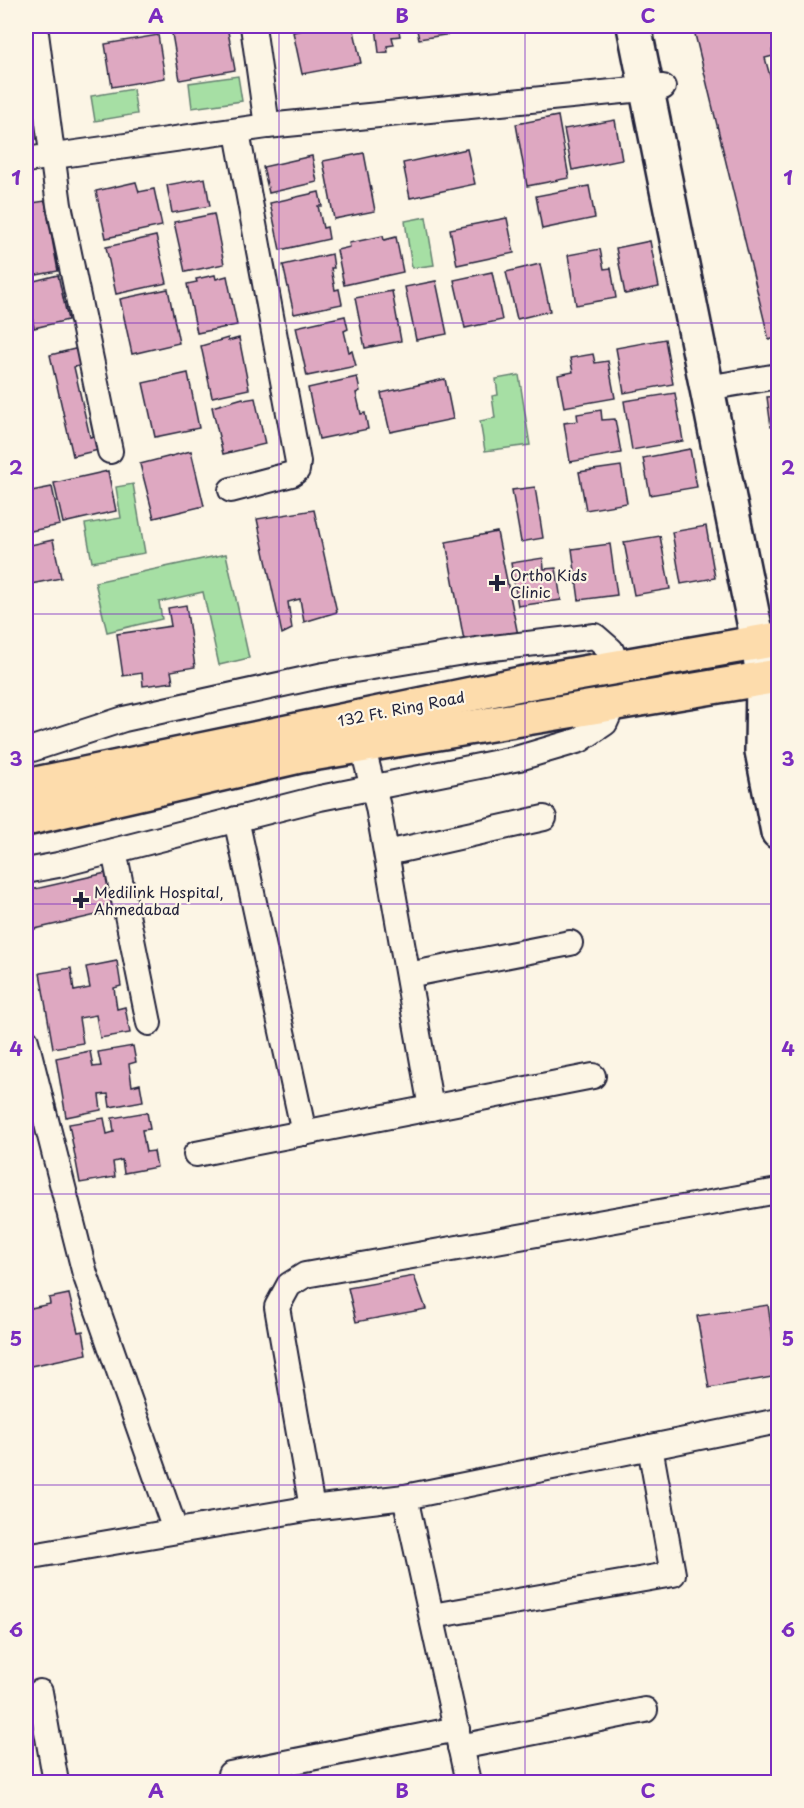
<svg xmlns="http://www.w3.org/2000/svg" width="804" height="1808" font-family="'Playpen Sans',sans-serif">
	<rect width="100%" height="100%" fill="#fcf5e5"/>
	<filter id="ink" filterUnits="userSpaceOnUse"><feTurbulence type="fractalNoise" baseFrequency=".0167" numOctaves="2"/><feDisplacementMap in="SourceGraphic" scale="12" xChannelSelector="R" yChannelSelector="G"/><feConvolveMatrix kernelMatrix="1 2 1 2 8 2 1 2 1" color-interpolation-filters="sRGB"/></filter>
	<g filter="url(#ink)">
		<g fill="#a6dfa4" stroke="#648070" stroke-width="1.5">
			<polygon points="238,76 242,101 192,108 189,83"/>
			<polygon points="133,89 137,114 95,121 91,96"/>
			<polygon points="426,217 434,265 412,268 405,221"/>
			<polygon points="519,375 530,445 485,451 480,421 495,418 492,396 498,395 496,379"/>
			<polygon points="133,484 145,553 92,562 85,524 121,518 116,487"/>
			<polygon points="226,554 249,658 219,665 203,592 159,602 162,619 107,632 95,582"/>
		</g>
		<g fill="#dea8c1" stroke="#22223b" stroke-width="1.5">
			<polygon points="100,26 141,26 101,32"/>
			<polygon points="227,26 235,70 180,80 172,34"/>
			<polygon points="324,26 353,26 361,63 302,74 293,32"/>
			<polygon points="376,26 398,26 400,36 392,37 394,45 387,46 388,52 379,53"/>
			<polygon points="416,26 456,26 457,33 419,39"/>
			<polygon points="693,26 766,26 766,29 778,26 778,49 772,50 773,56 765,58 773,87 778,86 778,337 769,340"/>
			<polygon points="158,35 165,78 112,87 105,44"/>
			<polygon points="558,116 569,178 527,186 516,124"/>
			<polygon points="615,120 622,160 572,170 564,129"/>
			<polygon points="467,149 475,184 410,198 403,163"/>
			<polygon points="364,153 375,211 334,219 323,161"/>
			<polygon points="312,156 317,182 269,193 263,167"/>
			<polygon points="205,178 210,206 172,213 167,185"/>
			<polygon points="136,182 139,192 154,189 162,226 106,238 96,191"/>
			<polygon points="589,186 595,218 542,229 536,196"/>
			<polygon points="319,192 322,206 318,206 323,228 327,227 329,239 280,250 270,203"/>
			<polygon points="45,201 58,271 26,277 26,204"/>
			<polygon points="214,214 224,264 185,272 174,222"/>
			<polygon points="507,218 514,253 457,265 450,229"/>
			<polygon points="156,236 167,283 116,294 106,247"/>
			<polygon points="383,236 384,240 396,237 403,272 344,285 337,250 350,247 349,243"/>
			<polygon points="650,241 659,287 625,294 616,248"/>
			<polygon points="600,249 604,269 611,268 616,298 576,305 568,255"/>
			<polygon points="332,254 334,268 331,268 335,290 339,289 342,304 294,314 283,265"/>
			<polygon points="540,264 550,311 517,319 506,272"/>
			<polygon points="492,272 502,320 465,328 454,280"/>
			<polygon points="58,275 68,320 34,328 26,283"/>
			<polygon points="215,275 216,279 227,276 237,325 197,333 187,284 197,282 196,279"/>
			<polygon points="436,281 447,334 416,340 405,287"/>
			<polygon points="168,289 179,343 132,354 120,299"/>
			<polygon points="392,291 401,341 365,348 355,298"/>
			<polygon points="345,316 348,329 344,331 349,352 352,351 356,366 307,376 296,327"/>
			<polygon points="228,338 228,341 239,338 249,389 212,397 201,346"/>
			<polygon points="665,339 673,384 624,393 616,348"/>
			<polygon points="79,348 83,365 74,367 90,437 99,435 103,449 73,456 50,355"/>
			<polygon points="593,354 595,363 608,361 615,398 564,407 558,375 573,372 570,358"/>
			<polygon points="188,373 199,428 155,437 143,383"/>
			<polygon points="357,377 360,391 356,393 361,414 365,413 368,429 319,439 308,388"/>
			<polygon points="445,379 453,419 390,432 381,393"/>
			<polygon points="675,393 683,441 632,450 624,401"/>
			<polygon points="778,396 778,426 771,427 767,397"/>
			<polygon points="243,398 244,400 255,398 265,444 223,454 212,407"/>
			<polygon points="601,410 602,420 615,419 621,453 570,462 564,423 578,421 577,414"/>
			<polygon points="690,449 697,487 650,495 643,458"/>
			<polygon points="191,451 204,506 154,518 140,464"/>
			<polygon points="621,466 627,503 586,510 579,472"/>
			<polygon points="108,471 116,511 63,523 54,483"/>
			<polygon points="52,487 60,525 26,532 26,492"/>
			<polygon points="535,487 543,538 521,542 512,490"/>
			<polygon points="314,510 337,612 304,622 300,599 288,602 292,629 282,634 257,519"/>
			<polygon points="706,526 715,578 681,584 672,532"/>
			<polygon points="497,532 518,635 465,646 446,542"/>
			<polygon points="660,536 670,589 634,595 624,542"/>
			<polygon points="53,540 61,578 26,585 26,546"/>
			<polygon points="610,544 617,595 579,600 572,549"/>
			<polygon points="543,558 544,569 556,568 561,600 518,606 511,563"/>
			<polygon points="186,605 195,667 171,671 173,682 143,686 142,673 123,676 117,634 171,626 168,608"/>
			<polygon points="106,873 114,911 26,931 26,891"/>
			<polygon points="117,961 121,986 114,988 117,1009 125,1007 130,1033 100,1038 96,1015 79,1018 83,1043 53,1048 40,973 71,968 74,991 90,988 86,967"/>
			<polygon points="133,1046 136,1062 129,1064 132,1086 140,1084 143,1101 110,1107 108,1094 99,1095 101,1110 66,1117 56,1058 90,1051 93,1067 101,1066 98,1052"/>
			<polygon points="147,1112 150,1129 142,1130 146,1152 154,1151 157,1167 124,1173 122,1160 113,1162 115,1177 80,1183 69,1124 104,1118 107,1134 114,1132 112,1118"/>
			<polygon points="414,1276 426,1309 356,1322 348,1288"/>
			<polygon points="69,1294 78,1332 83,1331 87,1354 26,1367 26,1303 30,1302 31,1308 50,1304 49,1298"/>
			<polygon points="768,1305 778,1376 709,1388 697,1316"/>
		</g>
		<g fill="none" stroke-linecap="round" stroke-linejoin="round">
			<defs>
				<g id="street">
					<polyline points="35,26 59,205 110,451"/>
					<polyline points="253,26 267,126"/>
					<polyline points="26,160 267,126 663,87"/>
					<polyline points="707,388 778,376"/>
					<polyline points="231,490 292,474 297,470 298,462 237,132"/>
					<polyline points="362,745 378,807 431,1108"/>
					<polyline points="26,751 124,719 324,675 476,650 595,636 611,650 618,667"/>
					<polyline points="236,819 304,1133"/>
					<polyline points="114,851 149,1023"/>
					<polyline points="387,853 544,818"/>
					<polyline points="26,871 58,865 320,798 519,758 580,740 605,723 614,703"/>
					<polyline points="408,975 570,943"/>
					<polyline points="26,1041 85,1274 175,1530"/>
					<polyline points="196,1154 593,1076"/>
					<polyline points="405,1497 778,1421"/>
					<polyline points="312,1508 277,1307 289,1285 305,1275 778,1191"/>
					<polyline points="26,1557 312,1508 405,1497 468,1782"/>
					<polyline points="432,1616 673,1574 650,1447"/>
					<polyline points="40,1692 56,1782"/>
					<polyline points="460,1747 645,1710"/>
					<polyline points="230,1774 457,1729"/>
				</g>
				<polyline id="secondary" points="634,26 758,642 763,678 762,751 778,832"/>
				<g id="primary">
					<polyline points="26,786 520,684 778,639"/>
					<polyline points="26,819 300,756 778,676"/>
				</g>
			</defs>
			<use href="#street" stroke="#22223b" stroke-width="28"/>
			<use href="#secondary" stroke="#22223b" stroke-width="38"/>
			<use href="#primary" stroke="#22223b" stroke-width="38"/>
			<use href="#street" stroke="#fcf5e5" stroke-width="24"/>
			<use href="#secondary" stroke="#fcf5e5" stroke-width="33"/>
			<use href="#primary" stroke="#fddcac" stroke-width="33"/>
		</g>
	</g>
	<path fill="none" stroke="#7b2cbf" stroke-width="1.5" stroke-opacity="0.55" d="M279 26V1782M525 26V1782M26 323H778M26 614H778M26 904H778M26 1194H778M26 1485H778"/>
	<g fill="#22223b" stroke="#fcf5e5" stroke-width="2">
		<path d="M494 574h6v6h6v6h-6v6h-6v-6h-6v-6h6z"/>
		<path d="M78 891h6v6h6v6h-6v6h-6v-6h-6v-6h6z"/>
	</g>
	<g text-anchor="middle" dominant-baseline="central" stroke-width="4.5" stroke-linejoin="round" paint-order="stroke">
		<g font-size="15" fill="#22223b" stroke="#fcf5e5" text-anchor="start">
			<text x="510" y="574">Ortho Kids<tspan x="510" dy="17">Clinic</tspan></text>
			<text x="94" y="891">Medilink Hospital,<tspan x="94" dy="17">Ahmedabad</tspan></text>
		</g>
		<g font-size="15" fill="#22223b" stroke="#fcf5e5">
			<text transform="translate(401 708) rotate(-11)">132 Ft. Ring Road</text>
		</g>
	</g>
	<rect width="804" height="1808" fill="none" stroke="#fcf5e5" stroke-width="66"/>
	<rect x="33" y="33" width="738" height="1742" fill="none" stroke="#7b2cbf" stroke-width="2"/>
	<g font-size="20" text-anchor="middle" font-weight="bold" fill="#7b2cbf">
		<text x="156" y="23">A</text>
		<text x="402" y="23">B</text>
		<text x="648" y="23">C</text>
		<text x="16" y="185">1</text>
		<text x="788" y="185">1</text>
		<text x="16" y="475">2</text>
		<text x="788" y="475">2</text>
		<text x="16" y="766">3</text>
		<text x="788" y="766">3</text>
		<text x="16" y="1056">4</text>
		<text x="788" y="1056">4</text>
		<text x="16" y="1346">5</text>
		<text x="788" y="1346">5</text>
		<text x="16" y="1637">6</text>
		<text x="788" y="1637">6</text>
		<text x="156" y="1798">A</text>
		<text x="402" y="1798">B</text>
		<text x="648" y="1798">C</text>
	</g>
</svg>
